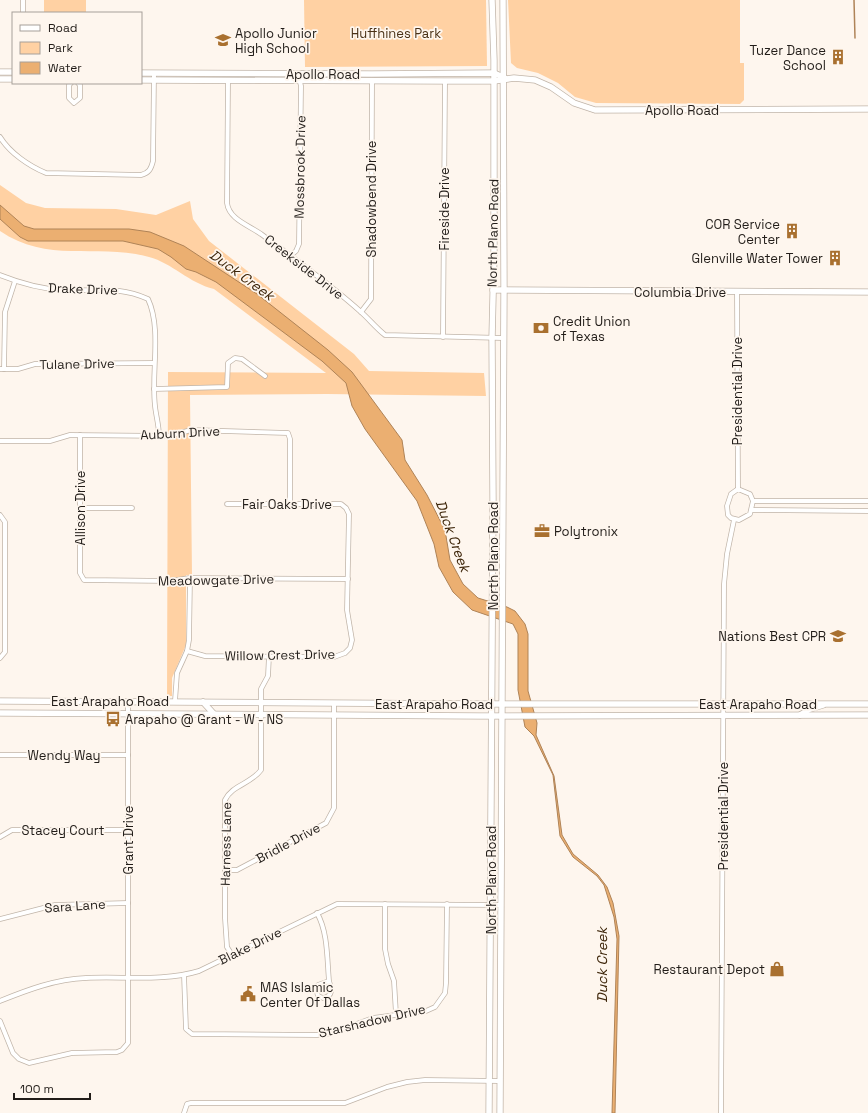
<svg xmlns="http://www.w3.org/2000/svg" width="868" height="1113" font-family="'Space Grotesk',sans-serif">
	<rect width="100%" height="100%" fill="#fef6ee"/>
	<g fill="#ffd1a3">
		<rect x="44" y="0" width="42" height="13"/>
		<polygon points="304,0 486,0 487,66 305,67"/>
		<polygon points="508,0 740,0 740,63 744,63 744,100 740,104 596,103 575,97 558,83 538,73 517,68 511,63"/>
		<path d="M0 185 26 203 45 208 116 209 156 215 190 201 193 219 209 241 354 354 369 371 484 373 486 396 327 394 190 395 192 575H186V645L172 678V696H167L168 372 326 373 214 289C189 283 172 263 149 257 98 243 48 264 0 231Z"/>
	</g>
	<polygon fill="#ebaf71" stroke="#af8357" points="0,205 24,226 34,229 129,229 150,232 184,246 257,294 328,350 352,372 402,440 405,460 427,495 445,530 450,560 463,584 478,598 507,607 515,611 525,624 528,634 528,691 537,723 536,735 554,776 562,835 573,854 598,875 607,887 613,903 619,936 615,1113 612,1113 617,939 614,917 604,885 597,876 573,857 560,836 553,775 534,736 525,727 518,690 518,634 513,624 472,610 453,592 439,567 434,544 417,501 365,429 352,406 346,383 322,361 216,282 196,272 186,269 171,257 158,249 123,241 28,241 20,237 0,219"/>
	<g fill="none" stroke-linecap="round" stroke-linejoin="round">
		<polyline stroke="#af8357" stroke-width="1.5" points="854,0 855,38"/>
		<defs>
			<g id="street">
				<polyline points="23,13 23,0"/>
				<path d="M228 81 227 203C229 219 248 225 261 234 295 259 330 284 361 312 369 319 376 328 385 335L503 338"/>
				<polyline points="71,83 69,85 69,98 74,103 80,98 80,85 78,83"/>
				<path d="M0 137C10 153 29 166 46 173L141 175C149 173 151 169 153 161L154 73"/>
				<polyline points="290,256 296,251 299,244 301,86 298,74"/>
				<path d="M0 275C20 283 41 289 63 290 95 292 117 285 148 299 162 329 151 372 155 406 156 416 159 425 159 436"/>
				<polyline points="737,292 738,489"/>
				<polyline points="361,312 371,299 372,82"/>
				<polyline points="443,337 445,81"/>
				<polyline points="0,369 18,369 35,364 154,363"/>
				<polyline points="4,369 5,312 15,281"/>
				<polyline points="154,389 227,387 228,363 235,358 242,359 265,376"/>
				<polyline points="80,435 80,573 84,580 170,581 190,578 348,579"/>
				<polyline points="0,441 50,441 70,435 169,436 191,430 288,433 290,439 290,504"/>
				<polygon points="738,489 750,494 753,501 750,514 739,520 731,518 728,515 727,506 731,494"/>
				<polyline points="753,501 868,501"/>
				<polyline points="80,508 132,508"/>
				<polyline points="752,510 868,511"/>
				<polyline points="0,515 5,522 5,652 0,658"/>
				<polyline points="187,651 205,656 334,657 345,653 350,648 352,640 347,610 349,514 346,508 341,504 227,504"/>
				<polyline points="175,701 177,673 187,651 189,640 190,578"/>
				<polyline points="0,755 128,755"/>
				<polyline points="0,837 12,830 128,830"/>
				<polyline points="225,870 237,870 326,823 334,808 334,703"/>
				<polyline points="385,904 385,949 388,964 394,981 396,1014"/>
				<path d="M317 913C328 932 327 959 329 981 332 990 333 996 323 998L318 996 316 988 318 985 329 981"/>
				<polyline points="0,919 55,905 128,903"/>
				<path d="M232 955 227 947 225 918V800C232 785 251 784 261 770V689L268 676 269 656"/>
				<polyline points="184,975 186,1029 192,1034 317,1035 332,1033 373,1018 426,1011 435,1007 445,993 446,983 447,904"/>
				<path d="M0 1001C27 990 56 979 86 978 123 976 163 982 199 971L337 904 500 905"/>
				<polyline points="0,1021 13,1053 19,1059 29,1063 72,1053 117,1052 122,1050 128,1043 128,702"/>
				<polyline points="184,1113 187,1104 191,1103 345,1103 387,1087 407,1082 425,1080 499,1081"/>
				<polyline points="721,1113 724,584 727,554 734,520"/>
			</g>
			<g id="secondary">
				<polyline points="0,72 13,72"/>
				<polyline points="141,73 372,74 494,73 505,78"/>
				<polyline points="0,79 13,79"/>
				<polyline points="141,80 445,81 494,81 514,78 535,80 551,87 574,103 595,110 868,109"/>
				<polyline points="493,290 868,292"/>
				<polyline points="0,701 481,704 868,704"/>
				<polyline points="203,702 214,714"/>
				<polyline points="0,713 481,716 868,715"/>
				<polyline points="800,715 810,709 823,705"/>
				<polyline points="489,1113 493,499 492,338 494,255 494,60 492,0"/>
				<polyline points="500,1113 504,290 503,0"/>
			</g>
		</defs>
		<use href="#street" stroke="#c1b5a9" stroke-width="5.5"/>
		<use href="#secondary" stroke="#c1b5a9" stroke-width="7"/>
		<use href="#street" stroke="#fff" stroke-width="4"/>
		<use href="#secondary" stroke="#fff" stroke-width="5.5"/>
	</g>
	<defs>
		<symbol id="school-bare" viewBox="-9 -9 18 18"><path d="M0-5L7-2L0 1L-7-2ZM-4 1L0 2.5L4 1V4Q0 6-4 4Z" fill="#a9702f" stroke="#fef6ee" stroke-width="2.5" paint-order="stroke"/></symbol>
		<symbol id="building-bare" viewBox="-9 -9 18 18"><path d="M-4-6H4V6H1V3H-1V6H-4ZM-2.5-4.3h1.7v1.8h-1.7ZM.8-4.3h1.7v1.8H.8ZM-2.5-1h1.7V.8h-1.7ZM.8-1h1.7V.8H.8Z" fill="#a9702f" stroke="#fef6ee" stroke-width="2.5" paint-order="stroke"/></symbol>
		<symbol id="bank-bare" viewBox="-9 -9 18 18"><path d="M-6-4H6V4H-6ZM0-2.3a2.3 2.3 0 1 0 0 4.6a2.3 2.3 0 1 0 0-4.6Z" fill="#a9702f" stroke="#fef6ee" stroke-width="2.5" paint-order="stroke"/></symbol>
		<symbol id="office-bare" viewBox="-9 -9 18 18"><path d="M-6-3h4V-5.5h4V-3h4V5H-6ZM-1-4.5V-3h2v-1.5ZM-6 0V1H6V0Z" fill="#a9702f" stroke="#fef6ee" stroke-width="2.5" paint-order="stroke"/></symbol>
		<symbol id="bus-bare" viewBox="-9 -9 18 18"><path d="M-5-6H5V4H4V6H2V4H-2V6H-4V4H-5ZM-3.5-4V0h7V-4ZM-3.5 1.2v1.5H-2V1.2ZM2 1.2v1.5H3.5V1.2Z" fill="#a9702f" stroke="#fef6ee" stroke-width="2.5" paint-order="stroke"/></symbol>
		<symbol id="shop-bare" viewBox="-9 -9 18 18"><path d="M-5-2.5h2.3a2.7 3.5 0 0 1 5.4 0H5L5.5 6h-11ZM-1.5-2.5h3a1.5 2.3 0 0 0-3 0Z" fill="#a9702f" stroke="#fef6ee" stroke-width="2.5" paint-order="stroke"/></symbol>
		<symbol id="civic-bare" viewBox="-9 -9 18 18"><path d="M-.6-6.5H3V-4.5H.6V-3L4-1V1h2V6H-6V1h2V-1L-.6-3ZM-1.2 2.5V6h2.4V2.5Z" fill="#a9702f" stroke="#fef6ee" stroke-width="2.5" paint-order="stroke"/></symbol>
	</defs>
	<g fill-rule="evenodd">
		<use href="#school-bare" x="212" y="29" width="22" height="22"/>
		<use href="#building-bare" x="827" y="46" width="22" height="22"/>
		<use href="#building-bare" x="781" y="220" width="22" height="22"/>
		<use href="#building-bare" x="824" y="247" width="22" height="22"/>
		<use href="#bank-bare" x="530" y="317" width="22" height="22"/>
		<use href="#office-bare" x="531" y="520" width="22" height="22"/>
		<use href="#school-bare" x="827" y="625" width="22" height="22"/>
		<use href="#bus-bare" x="102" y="708" width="22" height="22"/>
		<use href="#shop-bare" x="766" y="958" width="22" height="22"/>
		<use href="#civic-bare" x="237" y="983" width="22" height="22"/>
	</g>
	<g text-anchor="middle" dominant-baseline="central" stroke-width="3.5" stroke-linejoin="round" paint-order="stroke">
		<g font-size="13" fill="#221d19" stroke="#fef6ee" text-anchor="start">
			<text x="235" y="33">Apollo Junior<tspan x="235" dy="15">High School</tspan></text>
			<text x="826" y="50" text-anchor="end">Tuzer Dance<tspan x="826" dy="15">School</tspan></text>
			<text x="780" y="224" text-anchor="end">COR Service<tspan x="780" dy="15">Center</tspan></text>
			<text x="823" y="258" text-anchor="end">Glenville Water Tower</text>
			<text x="553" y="321">Credit Union<tspan x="553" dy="15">of Texas</tspan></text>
			<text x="554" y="531">Polytronix</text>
			<text x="826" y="636" text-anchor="end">Nations Best CPR</text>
			<text x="125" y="719">Arapaho @ Grant - W - NS</text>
			<text x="765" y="969" text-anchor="end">Restaurant Depot</text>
			<text x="260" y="987">MAS Islamic<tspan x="260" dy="15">Center Of Dallas</tspan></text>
		</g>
		<g font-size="13" fill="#4a3116" stroke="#fef6ee">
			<text x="396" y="33">Huffhines Park</text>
		</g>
		<g font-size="13" fill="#221d19" stroke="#fef6ee">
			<text x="323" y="74">Apollo Road</text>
			<text x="682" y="110">Apollo Road</text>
			<text transform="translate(300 167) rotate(-89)">Mossbrook Drive</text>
			<text transform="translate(371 199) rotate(-90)">Shadowbend Drive</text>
			<text transform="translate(444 209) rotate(-90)">Fireside Drive</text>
			<text transform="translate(493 233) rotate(-89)">North Plano Road</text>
			<text transform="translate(304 267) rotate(38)">Creekside Drive</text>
			<text transform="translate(83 289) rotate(2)">Drake Drive</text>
			<text x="680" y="292">Columbia Drive</text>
			<text transform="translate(77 364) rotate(-1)">Tulane Drive</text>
			<text transform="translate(737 391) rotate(-90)">Presidential Drive</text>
			<text transform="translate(180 433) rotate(-3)">Auburn Drive</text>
			<text x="287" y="504">Fair Oaks Drive</text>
			<text transform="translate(80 508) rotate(-90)">Allison Drive</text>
			<text transform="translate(493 556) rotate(-90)">North Plano Road</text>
			<text transform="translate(216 580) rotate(-1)">Meadowgate Drive</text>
			<text transform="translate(280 655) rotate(-1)">Willow Crest Drive</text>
			<text x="110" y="701">East Arapaho Road</text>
			<text x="434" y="704">East Arapaho Road</text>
			<text x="758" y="704">East Arapaho Road</text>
			<text x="64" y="755">Wendy Way</text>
			<text transform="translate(723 816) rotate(-90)">Presidential Drive</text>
			<text x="63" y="830">Stacey Court</text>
			<text transform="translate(128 840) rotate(-90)">Grant Drive</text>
			<text transform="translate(288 843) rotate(-28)">Bridle Drive</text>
			<text transform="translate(226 844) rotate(-89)">Harness Lane</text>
			<text transform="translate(491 880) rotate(-90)">North Plano Road</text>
			<text transform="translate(75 906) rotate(-4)">Sara Lane</text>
			<text transform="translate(250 946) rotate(-26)">Blake Drive</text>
			<text transform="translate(372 1021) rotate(-13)">Starshadow Drive</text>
		</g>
		<g font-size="14" font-style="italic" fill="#3e260a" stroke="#fef6ee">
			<text transform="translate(242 275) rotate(36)">Duck Creek</text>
			<text transform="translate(453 536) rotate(70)">Duck Creek</text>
			<text transform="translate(602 965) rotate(-90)">Duck Creek</text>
		</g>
	</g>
	<rect x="12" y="12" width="130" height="72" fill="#fef6ee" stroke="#a69f99"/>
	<rect x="20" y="25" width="20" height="6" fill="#ffffff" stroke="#a69f99"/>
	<text x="48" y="32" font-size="12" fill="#221d19">Road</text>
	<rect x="20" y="42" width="20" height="12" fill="#ffd1a3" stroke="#a69f99"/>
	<text x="48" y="52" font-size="12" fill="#221d19">Park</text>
	<rect x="20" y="62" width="20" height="12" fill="#ebaf71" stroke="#a69f99"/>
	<text x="48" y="72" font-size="12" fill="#221d19">Water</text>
	<path d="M14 1093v6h76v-6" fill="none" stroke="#221d19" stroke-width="2"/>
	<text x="20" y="1093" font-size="12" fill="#221d19" stroke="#fef6ee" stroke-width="3" paint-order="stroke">100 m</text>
</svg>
